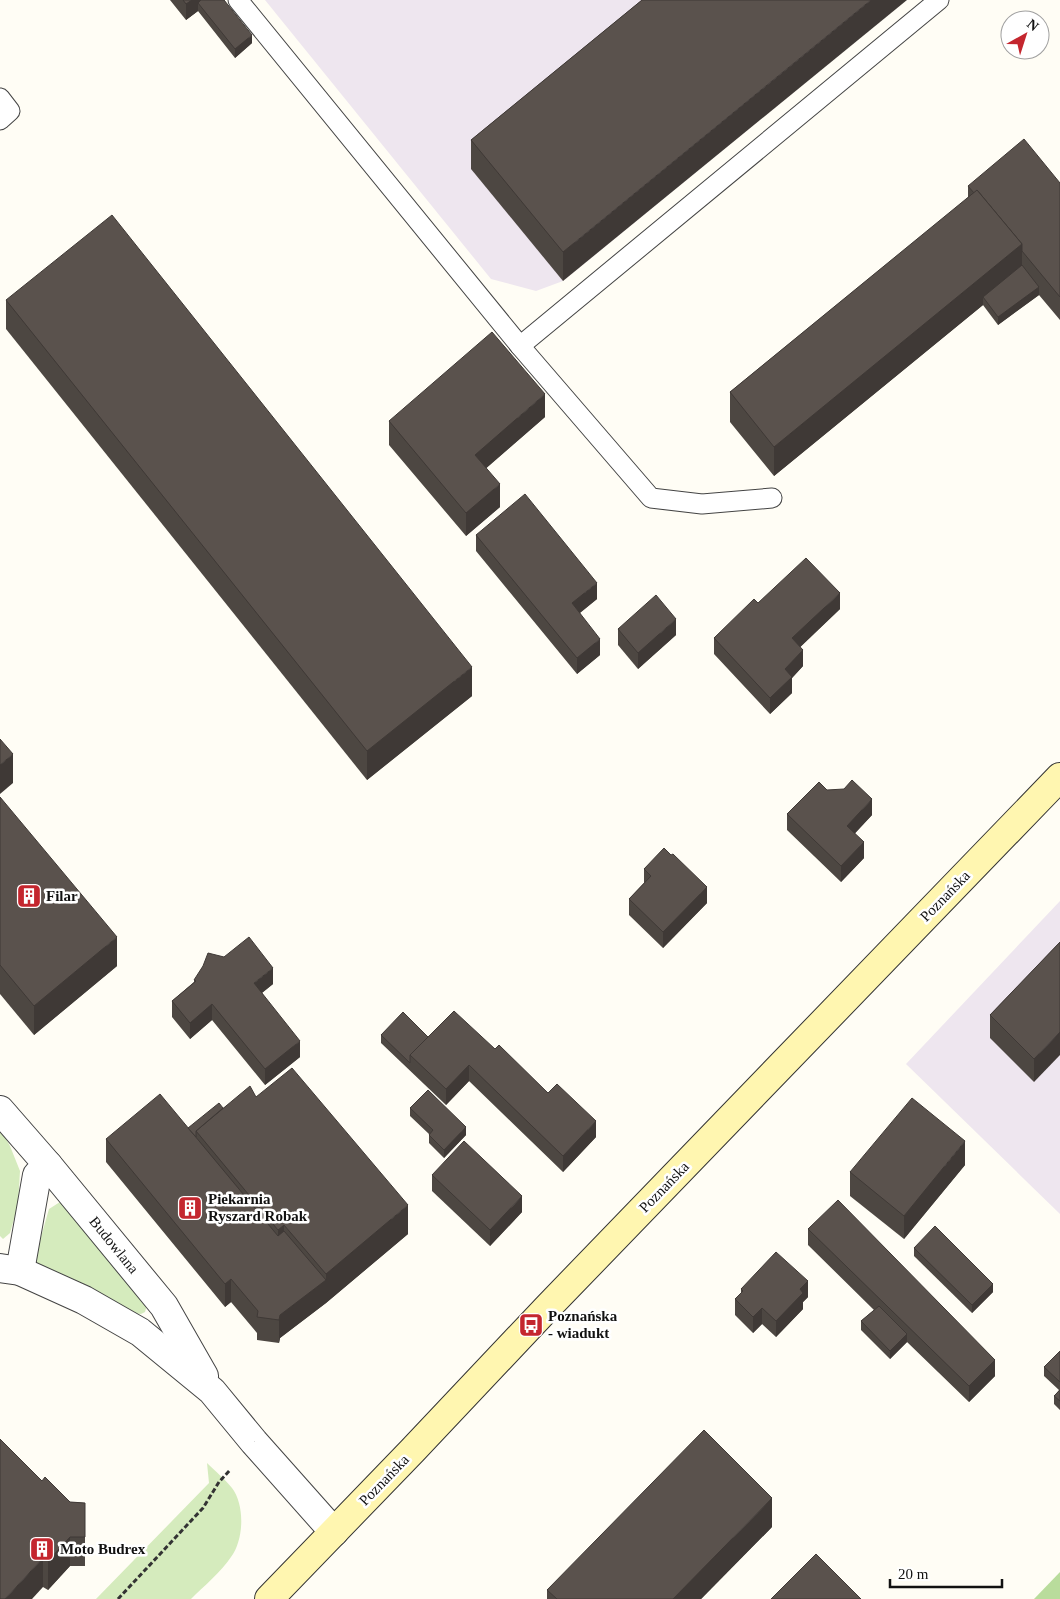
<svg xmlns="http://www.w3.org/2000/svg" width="1060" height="1599" font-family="Georgia,serif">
	<rect width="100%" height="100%" fill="#fffdf5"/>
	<g fill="#eee6ef">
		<polygon points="265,0 906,0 563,281 536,291 491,279"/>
		<polygon points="1060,901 1060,1214 906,1064"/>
	</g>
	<g fill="#d5ebbd">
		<polygon points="0,1128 10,1146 20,1171 18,1205 10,1233 3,1239 0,1236"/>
		<polygon points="60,1202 73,1215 147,1305 145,1312 141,1314 131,1313 103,1295 73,1280 39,1266 34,1261 49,1209"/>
		<path d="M207 1463C215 1471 225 1479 232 1488 245 1505 244 1540 231 1557 222 1571 203 1587 191 1599H96L209 1483Z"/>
	</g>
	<polygon fill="#b9dc9c" points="1060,1572 1060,1599 1034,1599"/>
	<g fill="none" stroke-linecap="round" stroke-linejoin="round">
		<defs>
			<g id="service">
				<polyline points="238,0 520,346 939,0"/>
				<polyline points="0,98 10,111 0,120"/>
				<polyline points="520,346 651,498 702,504 772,498"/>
			</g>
			<g id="tertiary">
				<polyline points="0,1110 48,1165 164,1306 204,1376"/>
				<polyline points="0,1268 20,1271 84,1300 140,1332 212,1391 254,1442 334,1532"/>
				<polyline points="20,1271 37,1175 48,1165"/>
			</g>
			<polyline id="secondary" points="269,1599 412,1451 547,1308 1060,777"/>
		</defs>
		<use href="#service" stroke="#444" stroke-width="21"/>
		<use href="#tertiary" stroke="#444" stroke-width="30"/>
		<use href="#secondary" stroke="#333" stroke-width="30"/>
		<polyline stroke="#333" stroke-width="3" stroke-dasharray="5 2.5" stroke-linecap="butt" points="118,1599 203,1508 219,1482 230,1470"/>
		<use href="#service" stroke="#fff" stroke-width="19"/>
		<use href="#tertiary" stroke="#fff" stroke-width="28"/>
		<use href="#secondary" stroke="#fff6b0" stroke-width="28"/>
	</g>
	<g fill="#4d4742">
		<polygon points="170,0 224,0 252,43 235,58 198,11 186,20"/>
		<polygon points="642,0 563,281 471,169 471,140"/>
		<polygon points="1060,183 1060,320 1039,295 998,325 983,305 774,476 730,422 730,392 968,198 968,186"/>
		<polygon points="6,300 472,696 367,780 6,329"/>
		<polygon points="545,417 486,468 500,507 466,536 389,445 389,421"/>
		<polygon points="476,535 597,599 580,613 600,655 577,674 476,551"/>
		<polygon points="758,603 840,609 800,647 803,666 792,678 792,693 770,714 714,654 714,638"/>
		<polygon points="618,629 676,635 638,669 618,645"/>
		<polygon points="827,790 872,815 855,833 864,858 841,882 787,830 787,814"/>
		<polygon points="0,797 117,966 34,1035 0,994"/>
		<polygon points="671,855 707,903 663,948 629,915 629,899 644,883 644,869"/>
		<polygon points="1060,942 1034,1082 990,1038 990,1015"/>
		<polygon points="194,980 273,984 262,993 300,1057 265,1085 212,1020 190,1039 172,1017 172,1001 194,982"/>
		<polygon points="381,1035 428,1037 495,1049 548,1093 596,1137 563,1172 469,1081 446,1105 381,1043"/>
		<polygon points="256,1097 408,1234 326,1303 280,1338 279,1343 257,1340 257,1333 231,1302 225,1307 106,1162 106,1139 188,1128 223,1108"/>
		<polygon points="410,1108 466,1135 444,1158 429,1143 429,1134 410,1116"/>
		<polygon points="965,1165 904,1239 850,1196 850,1172"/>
		<polygon points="432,1175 522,1212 490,1246 432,1191"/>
		<polygon points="808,1229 995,1376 969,1402 907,1342 890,1359 861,1330 861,1321 874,1310 808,1245"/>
		<polygon points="914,1248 993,1292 972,1313 914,1256"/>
		<polygon points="741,1289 808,1297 803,1302 803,1309 776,1337 762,1324 753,1333 735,1315 735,1299 741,1293"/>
		<polygon points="1060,1351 1060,1410 1054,1404 1054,1396 1059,1390 1044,1376 1044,1367"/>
		<polygon points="42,1481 70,1502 85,1503 85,1566 70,1566 48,1590 43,1587"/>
		<polygon points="772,1527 701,1599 547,1599 547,1590"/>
	</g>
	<g fill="#3f3936">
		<polygon points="192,0 212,0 198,3 198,11 186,20 186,4"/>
		<polygon points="871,0 907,0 563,281 563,252"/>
		<polygon points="252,35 252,43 235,58 235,49"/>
		<polygon points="1022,244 1022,273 983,297 983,305 774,476 774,447"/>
		<polygon points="1039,287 1039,295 998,325 998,317"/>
		<polygon points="545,394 545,417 475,478 475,455"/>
		<polygon points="500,484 500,507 466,536 466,513"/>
		<polygon points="597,583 597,599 572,619 572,603"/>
		<polygon points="840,593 840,609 792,655 792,638"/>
		<polygon points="676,619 676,635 638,669 638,653"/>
		<polygon points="600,639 600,655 577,674 577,658"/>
		<polygon points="803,650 803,666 792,678 792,693 770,714 770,698 785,669"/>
		<polygon points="472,667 472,696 367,780 367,751"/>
		<polygon points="13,754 13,783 0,794 0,765"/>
		<polygon points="872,799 872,815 847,842 847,826"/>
		<polygon points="864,842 864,858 841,882 841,866"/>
		<polygon points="707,887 707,903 663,948 663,932"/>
		<polygon points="117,937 117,966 34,1035 34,1006"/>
		<polygon points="273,968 273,984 254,999 254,983"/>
		<polygon points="212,1004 212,1020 190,1039 190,1023"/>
		<polygon points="1060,1032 1060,1055 1034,1082 1034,1059"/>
		<polygon points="300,1041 300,1057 265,1085 265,1069"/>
		<polygon points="469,1065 469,1081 446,1105 446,1089"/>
		<polygon points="596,1121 596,1137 563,1172 563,1156"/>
		<polygon points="466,1127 466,1135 444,1158 444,1150"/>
		<polygon points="965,1141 965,1165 904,1239 904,1216"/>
		<polygon points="522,1196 522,1212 490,1246 490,1230"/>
		<polygon points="408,1205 408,1234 326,1303 326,1274"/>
		<polygon points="284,1225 284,1254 278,1259 278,1230"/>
		<polygon points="231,1279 231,1302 225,1307 225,1284"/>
		<polygon points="326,1280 326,1303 280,1338 279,1343 279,1320 280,1315"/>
		<polygon points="808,1281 808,1297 803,1302 803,1309 776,1337 776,1321 800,1289"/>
		<polygon points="993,1284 993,1292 972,1313 972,1305"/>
		<polygon points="762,1308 762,1324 753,1333 753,1317"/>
		<polygon points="907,1334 907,1342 890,1359 890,1351"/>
		<polygon points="995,1360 995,1376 969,1402 969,1386"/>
		<polygon points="772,1498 772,1527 701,1599 673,1599"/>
		<polygon points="70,1537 70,1566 48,1590 48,1561"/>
		<polygon points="43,1558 43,1587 32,1599 5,1599"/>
	</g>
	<g fill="#5a524d" stroke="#3f3936">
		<polygon points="183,0 192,0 186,4"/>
		<polygon points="201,0 224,0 252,35 235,49 198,3"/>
		<polygon points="642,0 871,0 563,252 471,140"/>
		<polygon points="1024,139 1060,183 1060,297 1022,251 1022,244 977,190 974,193 968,186"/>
		<polygon points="977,190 1022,244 774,447 730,392"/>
		<polygon points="112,215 472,667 367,751 6,300"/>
		<polygon points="1022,265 1039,287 998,317 983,297"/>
		<polygon points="492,332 545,394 475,455 500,484 466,513 389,421"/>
		<polygon points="525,494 597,583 572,603 600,639 577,658 476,535"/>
		<polygon points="806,558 840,593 792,638 803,650 785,669 792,677 770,698 714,638 754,599 758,603"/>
		<polygon points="656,595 676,619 638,653 618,629"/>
		<polygon points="0,739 13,754 0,765"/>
		<polygon points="852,780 872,799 847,826 864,842 841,866 787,814 819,782 827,790 844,789"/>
		<polygon points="0,797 117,937 34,1006 0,965"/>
		<polygon points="664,848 671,855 673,854 707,887 663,932 629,899 651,876 644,869"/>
		<polygon points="249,937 273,968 254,983 300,1041 265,1069 212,1004 190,1023 172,1001 196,981 194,980 203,966 208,953 224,957"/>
		<polygon points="1060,942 1060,1032 1034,1059 990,1015"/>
		<polygon points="454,1011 495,1049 499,1045 548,1093 557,1084 596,1121 563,1156 469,1065 446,1089 410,1055"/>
		<polygon points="403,1012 428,1037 410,1055 410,1063 381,1035"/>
		<polygon points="292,1068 408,1205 326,1274 284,1225 278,1230 196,1131 250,1086 256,1097"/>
		<polygon points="428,1090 466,1127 444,1150 429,1135 433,1130 410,1108"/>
		<polygon points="160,1094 278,1236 284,1231 326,1280 280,1315 279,1320 257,1317 258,1311 231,1279 225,1284 106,1139"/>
		<polygon points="912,1098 965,1141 904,1216 850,1172"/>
		<polygon points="219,1103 223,1108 196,1131 196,1137 188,1128"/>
		<polygon points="464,1141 522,1196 490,1230 432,1175"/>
		<polygon points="838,1200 995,1360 969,1386 808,1229"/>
		<polygon points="935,1226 993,1284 972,1305 914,1248"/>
		<polygon points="776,1252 808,1281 800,1289 803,1293 776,1321 762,1308 753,1317 735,1299 743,1291 741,1289"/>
		<polygon points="879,1306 907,1334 890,1351 861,1321"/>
		<polygon points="1060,1351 1060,1382 1044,1367"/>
		<polygon points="1060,1390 1060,1401 1054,1396"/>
		<polygon points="704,1430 772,1498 673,1599 557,1599 547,1590"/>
		<polygon points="0,1439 42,1481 45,1477 70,1502 85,1503 85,1537 70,1537 48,1561 43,1558 5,1599 0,1599"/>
		<polygon points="816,1554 861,1599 771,1599"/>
	</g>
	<defs>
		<symbol id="building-square" viewBox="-11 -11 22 22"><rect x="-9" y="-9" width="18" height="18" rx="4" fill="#c4262e" stroke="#fff"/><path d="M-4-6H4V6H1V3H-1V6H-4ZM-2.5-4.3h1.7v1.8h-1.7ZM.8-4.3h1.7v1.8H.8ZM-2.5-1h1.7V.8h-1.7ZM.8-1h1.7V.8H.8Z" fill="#fff"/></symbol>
		<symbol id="bus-square" viewBox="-11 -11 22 22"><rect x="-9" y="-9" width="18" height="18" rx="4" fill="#c4262e" stroke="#fff"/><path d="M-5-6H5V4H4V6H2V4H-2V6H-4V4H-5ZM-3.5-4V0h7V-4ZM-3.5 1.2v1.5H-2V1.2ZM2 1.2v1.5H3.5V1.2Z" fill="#fff"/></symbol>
	</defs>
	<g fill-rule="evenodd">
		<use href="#building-square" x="15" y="882" width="28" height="28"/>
		<use href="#building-square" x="176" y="1194" width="28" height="28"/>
		<use href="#bus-square" x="517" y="1311" width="28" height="28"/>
		<use href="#building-square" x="28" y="1535" width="28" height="28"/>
	</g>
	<g text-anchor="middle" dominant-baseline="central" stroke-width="5" stroke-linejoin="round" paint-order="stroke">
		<g font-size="15" font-weight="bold" fill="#111" stroke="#fff" text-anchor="start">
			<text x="46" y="896">Filar</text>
			<text x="208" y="1199">Piekarnia<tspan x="208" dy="17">Ryszard Robak</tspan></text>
			<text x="548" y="1316">Poznańska<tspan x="548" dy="17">- wiadukt</tspan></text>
			<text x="60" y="1549">Moto Budrex</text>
		</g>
		<g font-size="15" fill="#111" stroke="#fff">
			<text transform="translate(945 896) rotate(-46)">Poznańska</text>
			<text transform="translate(664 1187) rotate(-46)">Poznańska</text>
			<text transform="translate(114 1245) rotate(51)">Budowlana</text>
			<text transform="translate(384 1480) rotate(-46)">Poznańska</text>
		</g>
	</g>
	<g transform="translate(1025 35) rotate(39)"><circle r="24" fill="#ffffff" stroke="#a0a0a0"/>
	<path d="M0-4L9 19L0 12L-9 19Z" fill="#c4262e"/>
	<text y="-8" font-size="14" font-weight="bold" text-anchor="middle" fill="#111111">N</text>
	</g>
	<path d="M890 1579v8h112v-8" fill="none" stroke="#111111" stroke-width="2.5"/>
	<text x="898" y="1579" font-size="15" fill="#111111" stroke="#ffffff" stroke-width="4" paint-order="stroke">20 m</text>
</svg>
